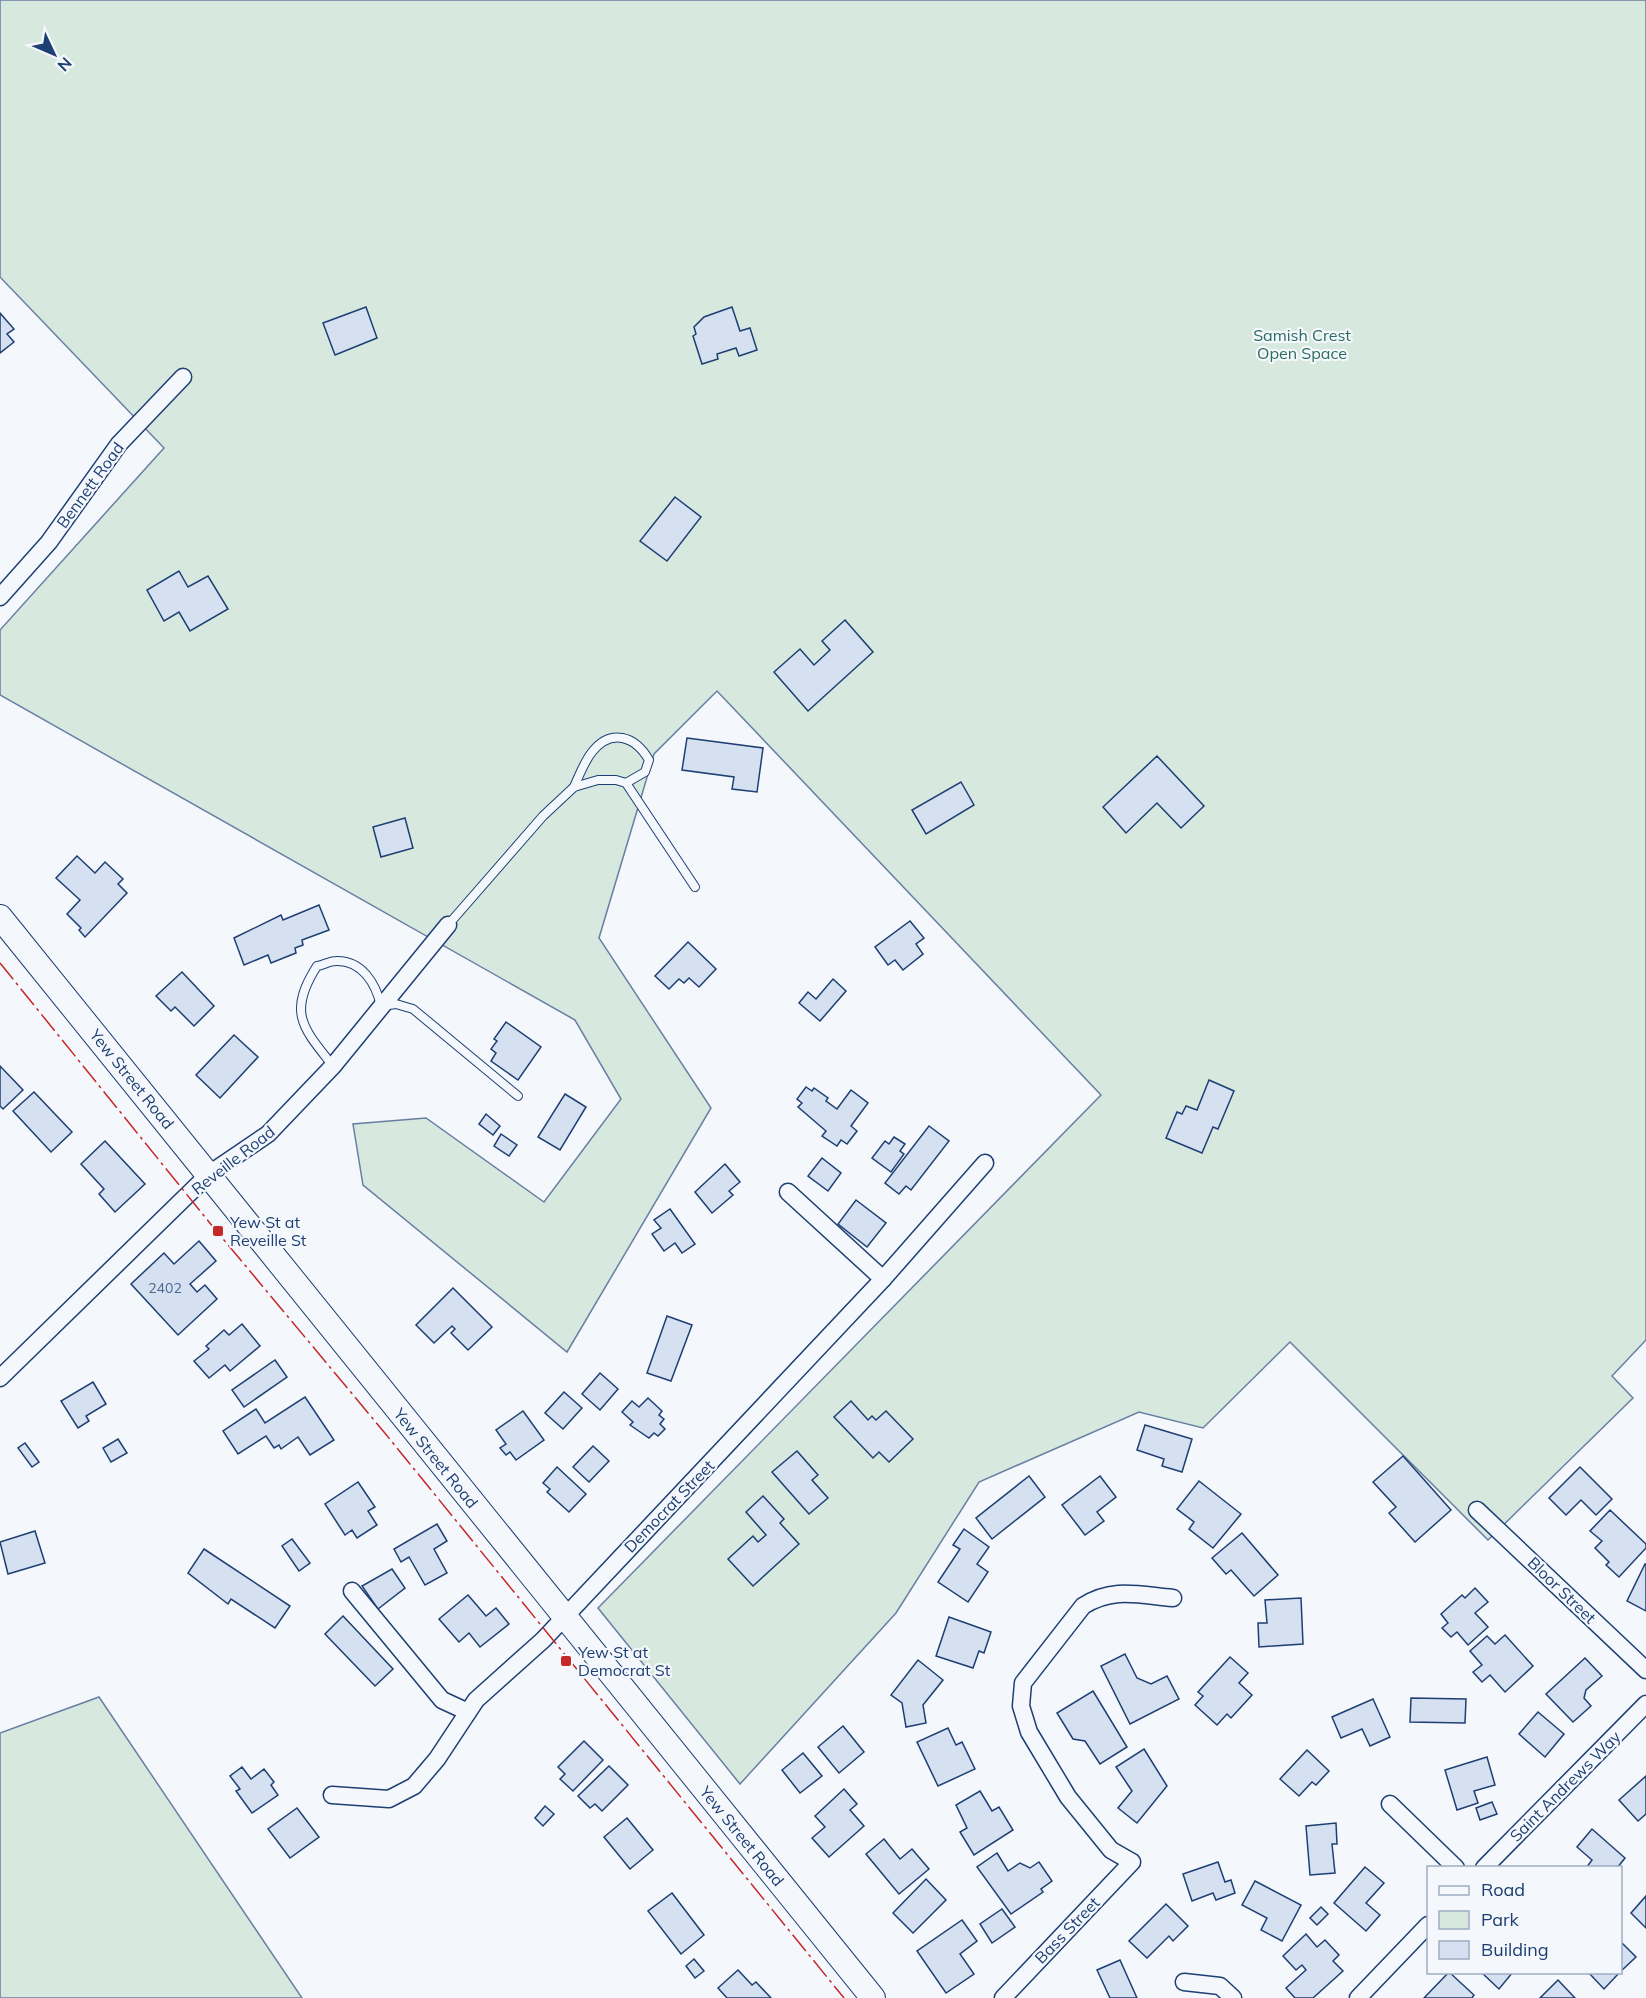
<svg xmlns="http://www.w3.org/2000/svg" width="1646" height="1998" font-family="Mulish,sans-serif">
	<rect width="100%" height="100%" fill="#f4f7fb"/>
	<g fill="#d7e8df" stroke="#687fa3" stroke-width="1.5">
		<polygon points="0,0 1646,0 1646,1340 1612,1376 1633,1398 1488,1540 1290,1342 1203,1428 1139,1412 979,1482 896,1613 740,1784 598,1608 1101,1095 717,691 654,754 599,938 711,1108 567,1352 363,1185 353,1124 426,1118 544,1202 621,1099 575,1020 0,695 0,630 164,448 0,277"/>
		<polygon points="99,1697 302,1998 0,1998 0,1733"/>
	</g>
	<g fill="#d5e0f0" stroke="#1d3f73" stroke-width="1.5">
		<polygon points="366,307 377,338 335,355 323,323"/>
		<polygon points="732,307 740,331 750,328 757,350 739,356 736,348 717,354 718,359 702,364 693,336 696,334 694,327 704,317"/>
		<polygon points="0,313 14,329 7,334 14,342 0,353"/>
		<polygon points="675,497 701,517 667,561 640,541"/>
		<polygon points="179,571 188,587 208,576 228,609 190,631 179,612 164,621 147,590"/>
		<polygon points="845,620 873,652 808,711 774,672 800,649 814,665 830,650 822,641"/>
		<polygon points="687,738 763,748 757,792 732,789 734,777 682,770"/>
		<polygon points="1157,756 1204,806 1181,828 1157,803 1126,833 1103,807"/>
		<polygon points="961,782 974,805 926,834 912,810"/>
		<polygon points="405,818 413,848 381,857 373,827"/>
		<polygon points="77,856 95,873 105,862 123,879 118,884 127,893 85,937 79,930 81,928 67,914 80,900 56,878"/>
		<polygon points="319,905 329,930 302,940 303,945 295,948 296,953 271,963 268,955 244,965 234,938 281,915 283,920"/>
		<polygon points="910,921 924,938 916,944 923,954 903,970 895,960 888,965 875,947"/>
		<polygon points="688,942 716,969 699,987 689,978 684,983 679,979 669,989 655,976"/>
		<polygon points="182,972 214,1006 194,1026 175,1007 171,1011 156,996"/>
		<polygon points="833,979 846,991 820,1021 799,1003 808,992 816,999"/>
		<polygon points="506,1022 541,1047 518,1080 491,1061 496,1053 491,1049 497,1041 494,1039"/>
		<polygon points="234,1035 258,1057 220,1098 196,1075"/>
		<polygon points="0,1066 23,1090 3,1109 0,1106"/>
		<polygon points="1209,1080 1234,1091 1218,1129 1213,1127 1202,1153 1166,1138 1177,1112 1182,1114 1186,1106 1197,1110"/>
		<polygon points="806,1087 812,1091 814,1088 828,1098 826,1101 837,1109 851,1090 868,1103 851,1126 857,1131 847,1144 841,1140 837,1146 822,1136 826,1131 798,1107 802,1103 797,1099"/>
		<polygon points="34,1092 72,1132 51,1152 13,1111"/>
		<polygon points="565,1094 586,1107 560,1150 538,1137"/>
		<polygon points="486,1114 500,1126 493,1135 479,1124"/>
		<polygon points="929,1126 949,1141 911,1190 906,1186 899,1194 885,1183"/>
		<polygon points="501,1134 517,1145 509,1156 494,1146"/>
		<polygon points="894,1137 905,1144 900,1151 904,1154 891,1172 872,1158 885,1141 889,1144"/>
		<polygon points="105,1141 145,1184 115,1212 99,1194 104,1189 81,1164"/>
		<polygon points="822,1158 841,1173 828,1191 808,1176"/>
		<polygon points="725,1164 740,1182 729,1191 733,1195 712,1213 695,1192"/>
		<polygon points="856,1200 886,1223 867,1247 838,1224"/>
		<polygon points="670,1209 695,1244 682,1253 675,1243 664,1251 652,1234 661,1228 654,1220"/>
		<polygon points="199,1241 216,1261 190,1284 197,1292 205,1285 217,1299 178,1335 131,1284 164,1253 174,1264"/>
		<polygon points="453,1288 492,1327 468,1350 451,1333 455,1329 452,1326 434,1343 416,1325"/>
		<polygon points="667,1316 692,1325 671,1381 647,1373"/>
		<polygon points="242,1324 260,1346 230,1371 225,1365 209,1378 194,1361 209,1349 206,1346 224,1330 229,1335"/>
		<polygon points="275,1360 287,1377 244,1407 232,1390"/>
		<polygon points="600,1373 618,1389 600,1410 582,1394"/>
		<polygon points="93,1382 106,1404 86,1416 89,1421 78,1428 61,1401"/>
		<polygon points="564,1392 582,1408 563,1429 545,1413"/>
		<polygon points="305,1397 334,1440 310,1455 298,1437 281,1449 279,1445 274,1448 266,1436 238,1454 223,1431 256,1409 265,1423"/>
		<polygon points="648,1398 662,1411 659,1415 664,1419 660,1424 665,1429 658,1436 654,1433 649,1438 630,1425 633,1422 622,1412 632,1401 639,1407"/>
		<polygon points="851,1401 868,1420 872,1416 876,1420 886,1411 913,1439 889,1462 879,1452 873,1458 834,1417"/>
		<polygon points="523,1411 544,1440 516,1460 510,1452 506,1455 500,1448 506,1444 496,1430"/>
		<polygon points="1145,1425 1192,1439 1182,1472 1162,1466 1164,1459 1137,1450"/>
		<polygon points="118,1439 127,1453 111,1462 103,1448"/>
		<polygon points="25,1443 39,1462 32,1467 18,1448"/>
		<polygon points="593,1446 609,1461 589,1482 573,1467"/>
		<polygon points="797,1451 818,1475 812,1480 828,1498 809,1514 772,1472"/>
		<polygon points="1403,1456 1451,1510 1415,1542 1389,1513 1396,1507 1373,1482"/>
		<polygon points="557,1467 586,1494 569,1512 547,1492 550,1489 543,1483"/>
		<polygon points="1580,1467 1612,1499 1596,1515 1581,1500 1566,1515 1549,1498"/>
		<polygon points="1029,1476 1045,1497 992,1539 976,1518"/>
		<polygon points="1100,1476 1116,1497 1097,1512 1104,1521 1085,1535 1062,1505"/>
		<polygon points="1199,1481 1241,1514 1213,1548 1189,1529 1194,1522 1177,1509"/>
		<polygon points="358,1482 375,1507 368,1511 377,1525 357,1538 352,1530 345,1535 325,1504"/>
		<polygon points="763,1496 784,1519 780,1523 799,1544 753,1586 728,1559 753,1536 758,1542 766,1535 746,1512"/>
		<polygon points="1610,1510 1646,1544 1646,1548 1619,1577 1606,1565 1609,1562 1595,1548 1602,1541 1590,1531"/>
		<polygon points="437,1524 447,1541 434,1549 447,1573 425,1585 409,1557 401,1562 394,1549"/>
		<polygon points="964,1529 989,1547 977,1564 988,1572 968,1602 938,1582 960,1549 953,1545"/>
		<polygon points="35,1531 45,1563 8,1574 0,1542"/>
		<polygon points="1242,1533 1278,1575 1254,1596 1231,1570 1226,1574 1212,1558"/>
		<polygon points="292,1539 310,1563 299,1571 282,1546"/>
		<polygon points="204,1549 290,1606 275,1628 231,1599 228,1604 188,1573"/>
		<polygon points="1645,1564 1646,1564 1646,1611 1627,1601"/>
		<polygon points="392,1569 405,1588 378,1609 362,1586"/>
		<polygon points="1475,1588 1488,1602 1475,1613 1488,1627 1468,1645 1457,1632 1451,1637 1442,1628 1448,1623 1441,1614 1462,1595 1465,1598"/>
		<polygon points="468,1595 486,1616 496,1608 509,1624 480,1647 469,1633 459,1642 439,1619"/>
		<polygon points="1301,1598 1303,1644 1259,1647 1258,1623 1267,1623 1265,1600"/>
		<polygon points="343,1616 393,1669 375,1686 325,1634"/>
		<polygon points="949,1617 991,1632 984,1653 979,1651 973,1668 936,1656"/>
		<polygon points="1505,1635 1533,1666 1505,1692 1490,1675 1482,1682 1473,1672 1482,1665 1470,1651 1487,1636 1495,1644"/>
		<polygon points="1125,1654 1137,1678 1151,1684 1167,1676 1179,1699 1130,1724 1101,1666"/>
		<polygon points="1230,1657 1248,1673 1239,1683 1252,1695 1231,1718 1227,1714 1217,1725 1195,1705 1203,1696 1198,1692"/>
		<polygon points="1585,1658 1602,1676 1586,1690 1584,1698 1591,1706 1573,1722 1546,1694"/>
		<polygon points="918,1660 943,1680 923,1705 926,1723 906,1727 902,1703 891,1695"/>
		<polygon points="1093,1691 1127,1747 1100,1764 1085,1741 1073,1739 1057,1713"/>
		<polygon points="1411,1698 1466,1699 1465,1723 1410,1722"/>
		<polygon points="1373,1699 1390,1737 1370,1746 1362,1729 1341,1738 1332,1717"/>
		<polygon points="1538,1712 1564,1734 1545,1757 1519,1734"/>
		<polygon points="843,1726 864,1752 839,1773 818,1747"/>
		<polygon points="948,1728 956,1745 962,1742 975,1769 938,1786 917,1742"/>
		<polygon points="584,1741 603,1760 573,1791 560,1779 565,1774 558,1767"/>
		<polygon points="1144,1749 1167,1786 1137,1823 1118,1808 1132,1791 1116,1767"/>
		<polygon points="1307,1750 1329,1771 1316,1785 1312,1782 1299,1796 1280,1779"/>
		<polygon points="803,1753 822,1776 800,1793 782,1770"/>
		<polygon points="1487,1757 1495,1785 1474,1791 1478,1803 1457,1810 1445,1770"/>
		<polygon points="609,1766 628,1785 602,1811 595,1804 590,1808 578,1796"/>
		<polygon points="242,1767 251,1779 264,1769 274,1782 271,1785 278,1795 252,1813 236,1791 240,1789 230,1776"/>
		<polygon points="1646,1776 1646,1814 1638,1821 1619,1800"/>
		<polygon points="844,1789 857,1804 850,1810 864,1826 829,1857 812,1838 825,1827 815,1816"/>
		<polygon points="980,1791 992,1811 999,1807 1013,1830 974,1855 960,1832 967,1828 956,1805"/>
		<polygon points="1492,1802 1497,1814 1480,1820 1476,1808"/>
		<polygon points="545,1806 554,1814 543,1826 535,1818"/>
		<polygon points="297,1808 319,1837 290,1858 268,1829"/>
		<polygon points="627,1818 653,1850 630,1869 604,1837"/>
		<polygon points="1336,1823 1337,1844 1332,1844 1335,1873 1310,1875 1306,1826"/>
		<polygon points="1592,1829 1625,1858 1617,1868 1586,1868 1592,1860 1577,1847"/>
		<polygon points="884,1839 900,1859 912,1849 929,1869 899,1894 866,1854"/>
		<polygon points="997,1853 1008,1871 1020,1863 1030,1868 1039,1862 1052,1881 1041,1889 1043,1892 1011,1914 977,1867"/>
		<polygon points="1218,1862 1225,1882 1231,1880 1235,1893 1216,1900 1213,1893 1192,1901 1183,1874"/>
		<polygon points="1365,1867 1384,1883 1366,1903 1380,1915 1366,1931 1334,1903"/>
		<polygon points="926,1879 946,1900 913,1933 893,1913"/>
		<polygon points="1255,1881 1301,1905 1282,1941 1261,1930 1267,1918 1242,1905"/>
		<polygon points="672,1893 704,1935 681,1954 648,1911"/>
		<polygon points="1646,1896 1646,1928 1631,1913"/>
		<polygon points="1166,1904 1188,1926 1173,1941 1169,1936 1147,1958 1129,1941"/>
		<polygon points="1321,1907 1328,1914 1317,1925 1310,1918"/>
		<polygon points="1002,1909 1015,1927 992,1943 980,1924"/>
		<polygon points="962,1920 977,1941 960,1954 974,1974 946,1993 917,1951"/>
		<polygon points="1306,1934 1317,1947 1325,1940 1339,1955 1333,1961 1343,1971 1313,1998 1295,1998 1286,1988 1306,1970 1302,1965 1296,1970 1283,1956"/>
		<polygon points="1620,1941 1636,1957 1620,1972"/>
		<polygon points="694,1959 704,1971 695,1978 686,1966"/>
		<polygon points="1120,1960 1137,1998 1110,1998 1097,1970"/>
		<polygon points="738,1970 752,1985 756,1982 771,1998 727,1998 718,1988"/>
		<polygon points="1449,1972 1474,1995 1472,1998 1424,1998"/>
		<polygon points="1481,1972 1513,1972 1499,1989"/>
		<polygon points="1588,1972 1620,1972 1604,1989"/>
		<polygon points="1558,1980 1575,1998 1540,1998"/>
	</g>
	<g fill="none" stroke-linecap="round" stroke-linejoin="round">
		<defs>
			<g id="lane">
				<path d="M574 787C579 776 584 762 592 752 611 728 635 736 649 760L645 772 626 783"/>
				<polyline points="448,925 543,816 574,787 598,780 616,780 626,783 695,887"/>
				<path d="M333 1066C303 1028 287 1013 317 966 323 965 330 961 336 961 362 960 376 984 381 1006L396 1004 413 1009 518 1096"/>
			</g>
			<g id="street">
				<polyline points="0,597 49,542 119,444 183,377"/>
				<polyline points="788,1192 883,1279"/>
				<polyline points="0,1378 209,1174 268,1134 333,1066 448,925"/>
				<polyline points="1477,1510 1646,1670"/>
				<polyline points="352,1591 442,1700 468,1712"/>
				<polyline points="332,1795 389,1799 414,1786 437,1759 476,1700 543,1640 883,1279 985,1163"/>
				<polyline points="1390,1804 1456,1868"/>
				<polyline points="1484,1868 1646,1704"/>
				<polyline points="1184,1982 1220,1986 1233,1998"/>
				<path d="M1003 1998 1132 1862 1111 1850 1068 1797 1029 1732 1021 1706 1023 1683 1083 1606C1113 1587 1138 1595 1173 1598"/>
				<polyline points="1358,1998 1428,1925"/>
			</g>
			<polyline id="secondary" points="0,917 873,1998"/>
		</defs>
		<use href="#lane" stroke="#1d3f73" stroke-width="10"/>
		<use href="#street" stroke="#1d3f73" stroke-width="19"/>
		<use href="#secondary" stroke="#1d3f73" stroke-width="26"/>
		<use href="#lane" stroke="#f4f7fb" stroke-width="8"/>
		<use href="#street" stroke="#f4f7fb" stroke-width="16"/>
		<use href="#secondary" stroke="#f4f7fb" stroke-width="24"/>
		<polyline stroke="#c62828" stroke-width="1.5" stroke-dasharray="21 4.5 3 4.5" stroke-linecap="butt" points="0,963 209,1222 384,1432 844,1998"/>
	</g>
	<g fill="#c62828" stroke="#f4f7fb" stroke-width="2">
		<rect x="212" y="1225" width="12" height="12" rx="3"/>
		<rect x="560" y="1655" width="12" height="12" rx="3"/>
	</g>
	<g text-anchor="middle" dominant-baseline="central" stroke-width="4.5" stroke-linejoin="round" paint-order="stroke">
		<g font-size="14" fill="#4b6792">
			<text x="165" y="1288">2402</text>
		</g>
		<g font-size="16" fill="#2c6c60" stroke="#f4f7fb">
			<text x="1302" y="335">Samish Crest<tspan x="1302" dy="18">Open Space</tspan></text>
		</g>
		<g font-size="16" fill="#1d3f73" stroke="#f4f7fb">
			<text transform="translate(90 485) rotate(-54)">Bennett Road</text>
			<text transform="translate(132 1079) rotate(51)">Yew Street Road</text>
			<text transform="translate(233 1160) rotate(-38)">Reveille Road</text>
			<text transform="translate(436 1458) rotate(51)">Yew Street Road</text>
			<text transform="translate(669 1506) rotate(-46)">Democrat Street</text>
			<text transform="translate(1562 1590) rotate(44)">Bloor Street</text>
			<text transform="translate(1565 1786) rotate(-45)">Saint Andrews Way</text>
			<text transform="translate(742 1836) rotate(51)">Yew Street Road</text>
			<text transform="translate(1067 1930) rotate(-46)">Bass Street</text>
		</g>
		<g font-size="16" fill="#1d3f73" stroke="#f4f7fb" text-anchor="start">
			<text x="230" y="1222">Yew St at<tspan x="230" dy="18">Reveille St</tspan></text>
			<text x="578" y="1652">Yew St at<tspan x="578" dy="18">Democrat St</tspan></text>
		</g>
	</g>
	<rect x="1427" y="1866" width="195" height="108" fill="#f4f7fb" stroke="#9eadc5" stroke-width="1.5"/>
	<rect x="1439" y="1886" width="30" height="9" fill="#f4f7fb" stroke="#9eadc5" stroke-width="1.5"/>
	<text x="1481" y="1896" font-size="18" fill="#1d3f73">Road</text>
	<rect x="1439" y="1911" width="30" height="18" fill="#d7e8df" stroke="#9eadc5" stroke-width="1.5"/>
	<text x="1481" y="1926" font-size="18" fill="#1d3f73">Park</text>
	<rect x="1439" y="1941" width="30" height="18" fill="#d5e0f0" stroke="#9eadc5" stroke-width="1.5"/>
	<text x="1481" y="1956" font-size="18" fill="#1d3f73">Building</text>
	<g transform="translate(54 54) rotate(134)" stroke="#f4f7fb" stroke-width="4.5" paint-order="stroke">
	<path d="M0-4.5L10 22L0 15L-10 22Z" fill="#1d3f73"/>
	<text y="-9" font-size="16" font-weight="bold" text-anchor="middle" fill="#1d3f73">N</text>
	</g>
</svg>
